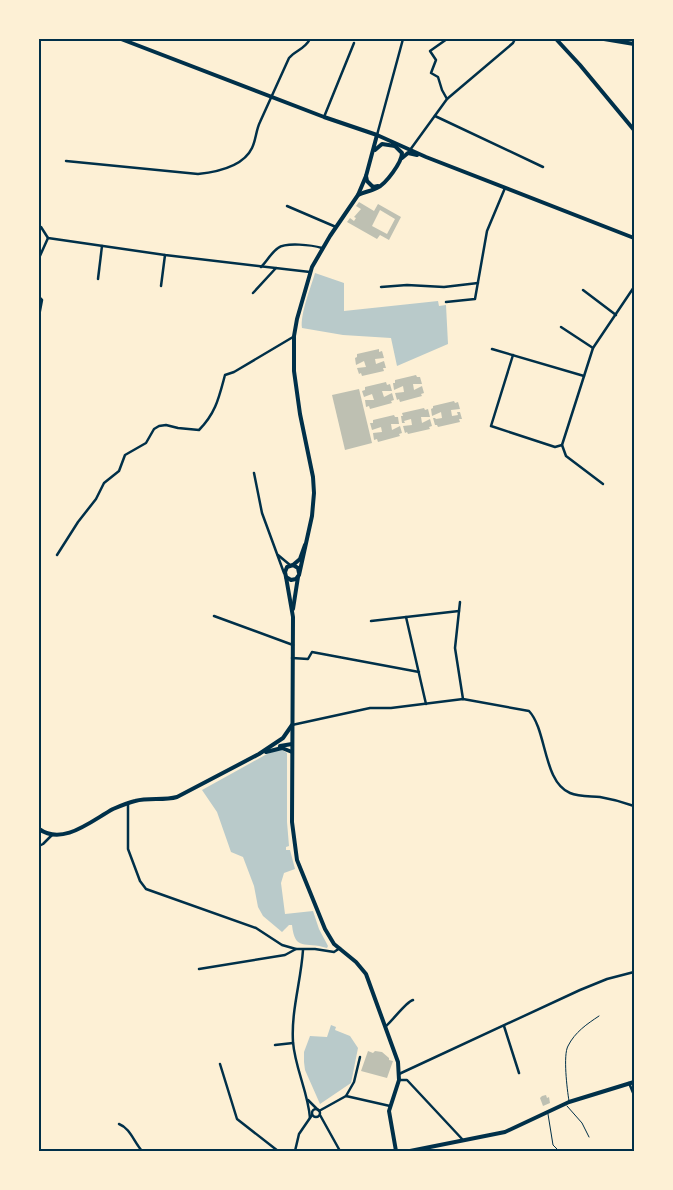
<svg xmlns="http://www.w3.org/2000/svg" width="673" height="1190" font-family="Figtree,sans-serif">
	<rect width="100%" height="100%" fill="#fdf0d5"/>
	<g fill="#b9caca">
		<path d="M315 273 344 283V311L438 301 439 306 446 305 448 344 397 366 391 338 343 335 302 328C300 314 311 287 315 273Z"/>
		<path d="M278 750H282L287 753V822L289 846 286 847V850H290L295 869 284 873 281 883 285 914 313 911 319 929 328 946 327 948C305 941 295 952 292 925H289L282 932 263 916 258 907 254 886 243 857 231 852 217 812 202 790 267 754Z"/>
		<polygon points="331,1025 336,1027 335,1030 350,1036 358,1048 351,1083 320,1104 305,1070 304,1062 304,1052 310,1036 327,1037"/>
	</g>
	<g fill="#bec0b2" fill-rule="evenodd">
		<path d="M359 202 374 211 378 204 401 217 389 240 380 235 377 239 347 222 350 218 354 221 356 218 354 217 361 209 356 206ZM380 210 395 219 387 234 372 226Z"/>
		<polygon points="379,349 379,352 382,351 384,358 375,359 376,364 384,361 386,368 383,368 384,371 362,376 361,373 359,374 357,368 366,367 364,361 356,365 355,358 357,357 357,354"/>
		<polygon points="416,375 417,377 420,377 422,384 413,384 414,390 422,386 424,393 421,394 422,396 400,402 399,399 397,400 395,393 404,392 403,386 394,390 393,383 395,383 395,380"/>
		<polygon points="386,382 387,385 390,384 392,391 382,391 384,397 392,393 394,400 391,401 392,403 370,409 369,406 366,407 365,400 374,400 372,394 364,397 362,391 365,390 365,387"/>
		<polygon points="359,389 372,443 345,450 332,395"/>
		<polygon points="454,401 455,403 458,402 460,409 451,410 452,416 458,415 457,412 460,412 462,419 459,419 460,422 438,427 437,425 435,425 433,418 435,418 436,419 442,418 441,412 432,416 431,409 433,408 433,406"/>
		<polygon points="424,408 425,410 428,409 430,417 421,417 422,423 430,419 432,426 429,427 430,429 408,434 407,432 405,433 403,426 412,425 411,419 404,421 405,423 402,423 401,416 403,416 402,413"/>
		<polygon points="394,415 395,417 398,417 399,424 391,424 392,430 400,426 402,433 399,434 400,436 378,442 377,439 374,440 373,433 382,432 381,427 372,430 370,423 373,423 373,420"/>
		<polygon points="368,1051 373,1053 375,1051 382,1052 389,1058 389,1060 393,1061 387,1078 361,1071"/>
		<polygon points="546,1095 547,1098 549,1097 550,1103 543,1106 540,1098 542,1096"/>
	</g>
	<g fill="none" stroke-linecap="round" stroke-linejoin="round">
		<g stroke="#003049" stroke-width="1">
			<path d="M569 1101C567 1089 563 1055 568 1046 575 1032 587 1024 599 1016"/>
			<polyline points="567,1106 582,1123 589,1137"/>
			<polyline points="548,1114 553,1145 559,1151"/>
		</g>
		<g stroke="#003049" stroke-width="2.5">
			<polyline points="447,99 442,90 438,77 431,73 436,60 430,51 447,39"/>
			<polyline points="435,116 543,167"/>
			<polyline points="324,117 354,43"/>
			<polyline points="377,135 403,39"/>
			<polyline points="410,150 447,99 513,43 515,39"/>
			<path d="M66 161 198 174C217 172 243 167 252 148 256 140 256 130 260 122L289 58C296 50 305 49 310 39"/>
			<polyline points="287,206 336,227"/>
			<polyline points="41,227 48,238 165,255 310,272"/>
			<polyline points="39,258 48,238"/>
			<path d="M261 267C267 261 271 253 278 248 286 242 312 245 322 248"/>
			<polyline points="98,279 102,246"/>
			<polyline points="161,286 165,255"/>
			<polyline points="381,287 407,285 444,287 478,283"/>
			<polyline points="583,290 616,315"/>
			<polyline points="253,293 276,268"/>
			<polyline points="39,297 42,300 39,316"/>
			<polyline points="446,302 475,299 487,231 505,188"/>
			<polyline points="561,327 593,348"/>
			<polyline points="492,349 584,376"/>
			<polyline points="513,355 491,426 555,447 562,445"/>
			<polyline points="254,473 262,513 284,573"/>
			<polyline points="603,484 566,456 562,445 593,348 634,287"/>
			<path d="M57 555 78 522 96 499 104 483 119 471 125 455 146 443 154 429 159 426 166 425 178 428 199 430C216 413 219 397 225 375L234 372 293 337"/>
			<polyline points="278,555 290,565"/>
			<polyline points="460,602 455,648 463,699"/>
			<polyline points="214,616 293,645"/>
			<polyline points="406,617 426,704"/>
			<polyline points="371,621 459,611"/>
			<polyline points="292,658 308,659 312,652 419,672"/>
			<path d="M292 725 370 708H391L463 699 529 711C547 730 543 782 570 793 579 797 591 796 600 797 612 799 623 802 634 806"/>
			<polyline points="128,803 128,849 140,881 146,889 256,928 282,945 296,949 315,949 334,952 340,948"/>
			<polyline points="39,846 43,844 52,835"/>
			<path d="M303 950C301 981 291 1011 293 1042 295 1068 308 1092 310 1118"/>
			<polyline points="199,969 285,955 296,949"/>
			<path d="M386 1026C394 1019 406 1002 413 1000"/>
			<polyline points="504,1026 519,1073"/>
			<polyline points="275,1045 293,1043"/>
			<polyline points="220,1064 237,1119 278,1151"/>
			<polyline points="399,1074 580,990 607,979 634,972"/>
			<polyline points="399,1080 407,1080 463,1140"/>
			<polyline points="629,1083 634,1095"/>
			<polyline points="346,1096 354,1082 360,1057"/>
			<polyline points="308,1100 318,1110"/>
			<circle cx="316" cy="1113" r="4"/>
			<polyline points="319,1111 346,1096 390,1106"/>
			<polyline points="320,1115 340,1151"/>
			<path d="M119 1124C130 1128 134 1142 142 1151"/>
			<polyline points="295,1151 299,1134 312,1115"/>
		</g>
		<g stroke="#003049" stroke-width="4">
			<polyline points="556,39 580,65 634,130"/>
			<polyline points="604,39 634,44"/>
			<polyline points="280,746 292,744"/>
			<polyline points="266,752 282,748 292,752"/>
			<path d="M39 829C63 846 91 821 113 809 120 806 127 803 135 801 149 797 163 801 177 797L259 754 283 738 292 725"/>
		</g>
		<g stroke="#003049" stroke-width="4">
			<polyline points="121,39 324,117 377,135 426,157 634,238"/>
			<polyline points="375,150 382,144 395,146"/>
			<polyline points="402,158 408,153 417,155"/>
			<polyline points="366,176 367,181 373,187 378,186"/>
			<path d="M358 195C364 192 371 191 377 188 386 184 402 162 402 153L393 144"/>
			<polyline points="293,565 300,559 305,545"/>
			<polyline points="299,573 298,568 293,565 287,567 285,572 286,577 291,580 296,579 299,575 312,516 314,493 313,477 300,414 294,371 294,336 297,319 312,267 330,236 358,195 366,176 377,135"/>
			<polyline points="286,577 293,617 292,822 297,860 325,929 334,944 356,962 366,974 398,1062 399,1080 389,1111 396,1151"/>
			<polyline points="293,609 298,577"/>
			<polyline points="410,1151 505,1132 569,1102 634,1082"/>
		</g>
	</g>
	<rect width="673" height="1190" fill="none" stroke="#fdf0d5" stroke-width="80"/>
	<rect x="40" y="40" width="593" height="1110" fill="none" stroke="#003049" stroke-width="2"/>
</svg>
